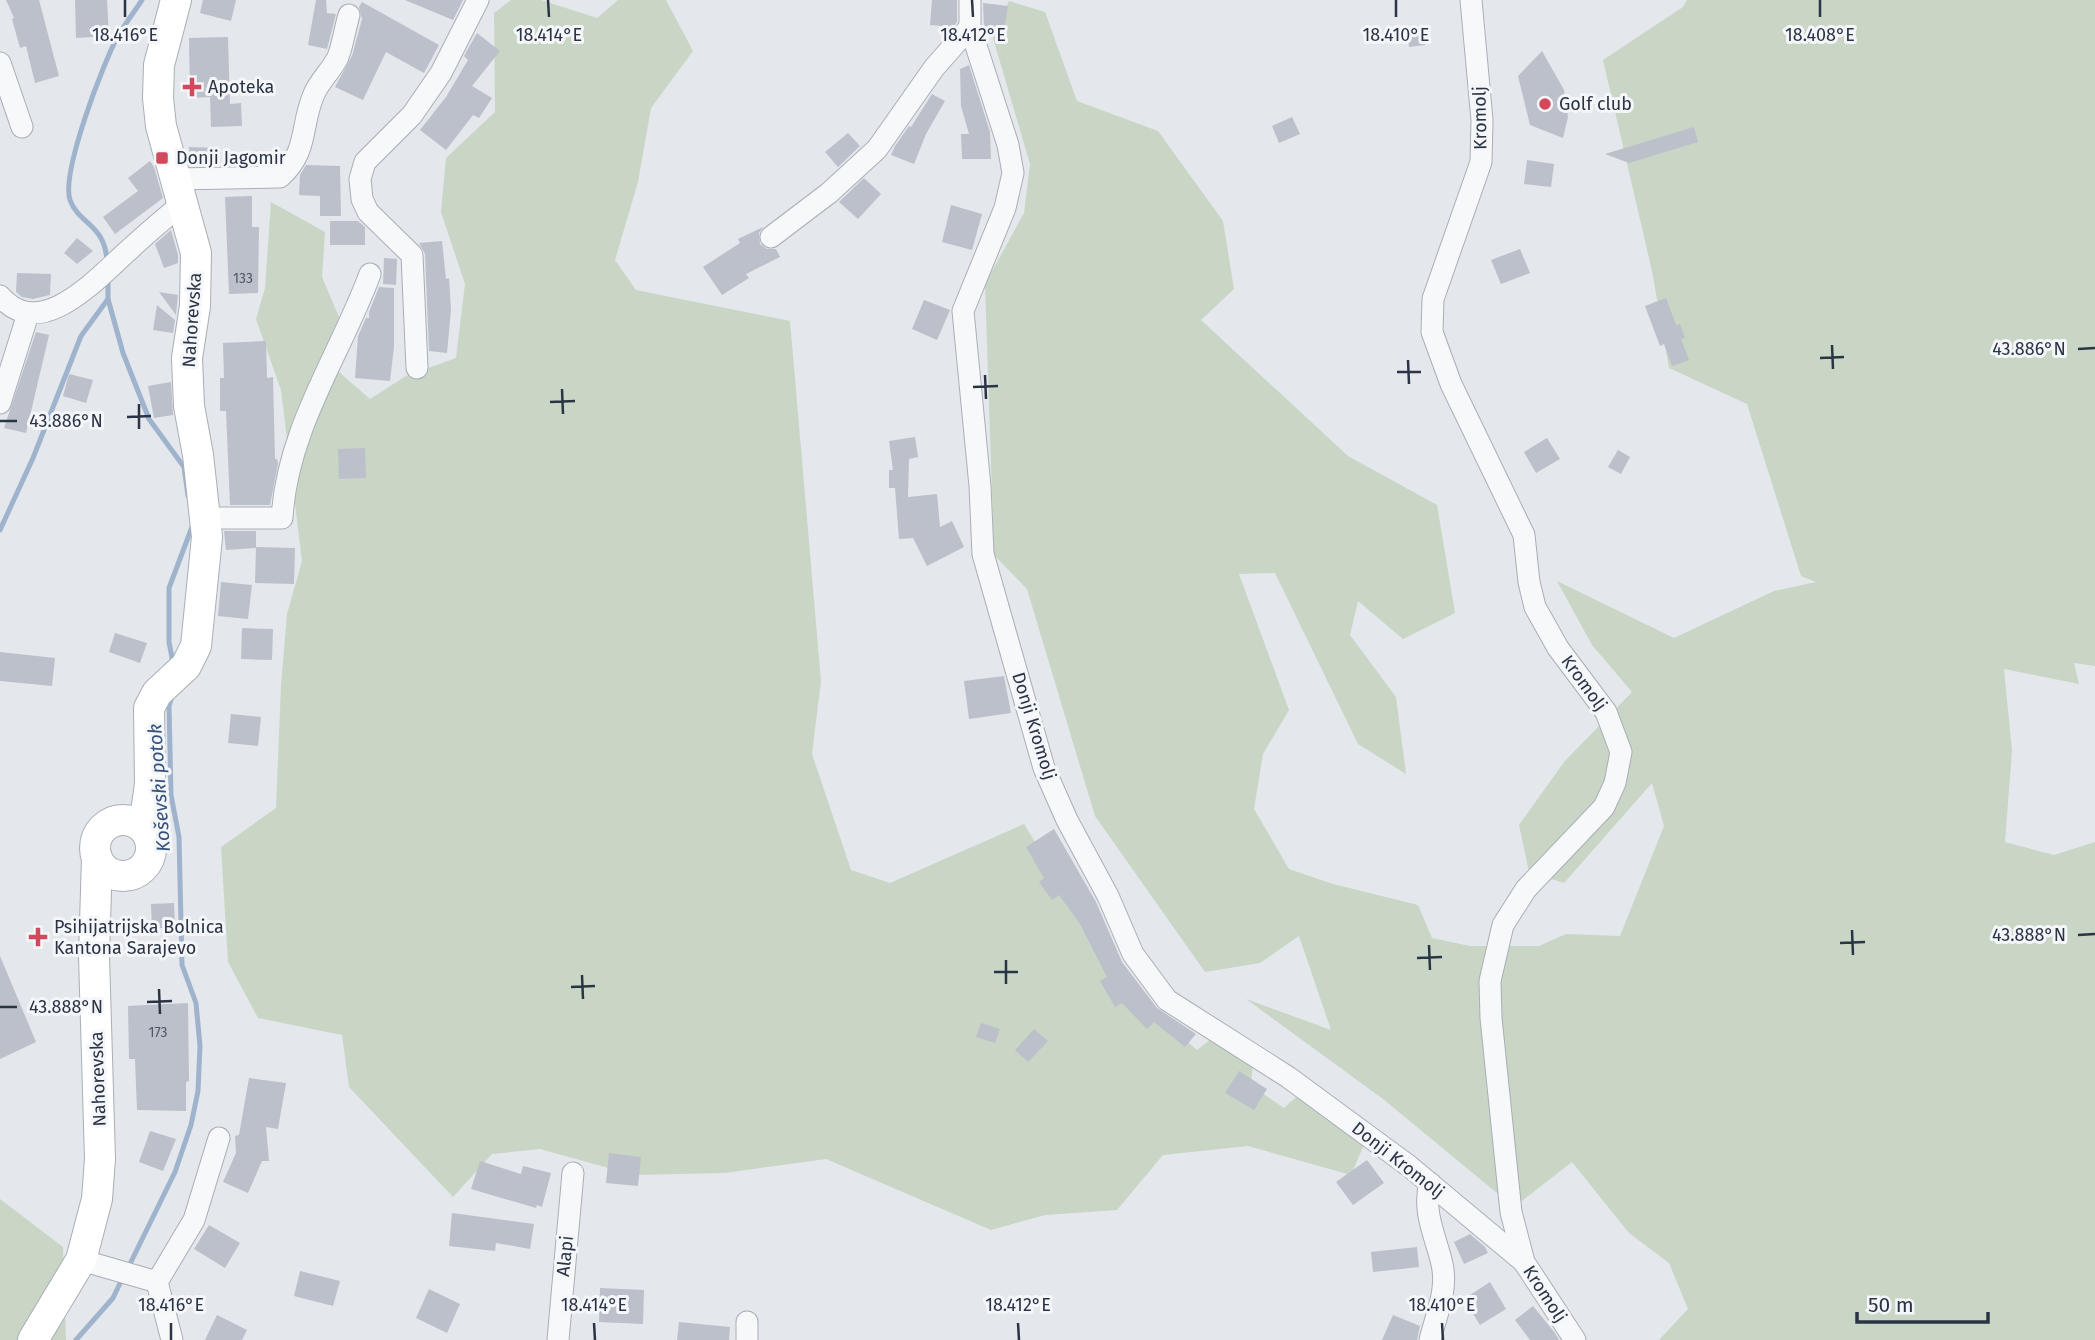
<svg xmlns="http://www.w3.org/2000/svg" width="2095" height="1340" font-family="'Fira Sans',sans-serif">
	<rect width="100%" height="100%" fill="#e4e7ec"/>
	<g fill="#c9d6c5">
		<polygon points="511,0 541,0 597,18 618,0 666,0 693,51 651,108 638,182 615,260 636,290 790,321 821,681 812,754 851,870 890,883 1024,824 1076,908 1115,979 1197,1050 1226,1027 1254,1050 1251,1085 1284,1108 1306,1088 1369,1133 1351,1175 1248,1146 1163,1155 1117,1210 1045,1215 991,1230 826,1159 725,1173 634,1175 540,1149 492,1154 453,1197 349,1087 342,1035 258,1018 228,962 221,847 276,808 281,686 287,614 302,561 281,390 256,319 265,288 271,202 325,232 322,277 339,317 324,359 370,399 406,376 456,358 465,284 441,212 446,158 495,112 494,13"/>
		<polygon points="1687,0 2095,0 2095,666 2074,663 2079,684 2004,669 2012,751 2005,842 2054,855 2095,842 2095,1340 1659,1340 1688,1309 1669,1263 1629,1233 1572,1162 1514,1207 1383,1099 1246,999 1331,1030 1299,936 1260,963 1205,972 1095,816 1027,589 994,555 985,284 1024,213 1030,164 993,38 1009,1 1045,12 1077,101 1158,131 1223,221 1234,289 1201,320 1348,456 1437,505 1455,613 1403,639 1358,601 1350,635 1396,697 1406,774 1358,744 1275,573 1239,574 1289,710 1263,754 1254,809 1289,869 1333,884 1418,905 1432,938 1470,946 1539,946 1566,934 1620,936 1664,826 1652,783 1564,883 1529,872 1519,825 1564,762 1632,692 1592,645 1557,581 1674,638 1774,591 1816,582 1801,576 1747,404 1669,368 1652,271 1603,60 1683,7"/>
		<polygon points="0,1199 63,1247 66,1340 0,1340"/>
	</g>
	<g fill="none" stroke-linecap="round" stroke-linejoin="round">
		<g stroke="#9fb4cc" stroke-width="5">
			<path d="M107 263C106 224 79 225 70 200 61 173 103 63 118 36 125 24 134 12 142 0"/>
			<polyline points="108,279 108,299 123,353 149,419 184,467 188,496"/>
			<polyline points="0,530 33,458 81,336 108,299"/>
			<polyline points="173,663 169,642 169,588 192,527"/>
			<polyline points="127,1270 175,1172 191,1125 198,1091 200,1046 196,1003 182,965 179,837 171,795 169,706 172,696"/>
			<polyline points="76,1340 113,1298 122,1279"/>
		</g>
	</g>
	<g fill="#bbc0ca">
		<polygon points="6,0 39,0 59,76 35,83 26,46 20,48 12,19 14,18"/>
		<polygon points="75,0 107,0 109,36 76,38"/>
		<polygon points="203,0 236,0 231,21 200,13"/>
		<polygon points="316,0 326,0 327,13 336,14 327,49 308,45"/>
		<polygon points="405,0 463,0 453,20"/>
		<polygon points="932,0 957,0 957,22 953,27 930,25"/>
		<polygon points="362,2 439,45 424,73 386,52 363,100 335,87 352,56 362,19 359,7"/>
		<polygon points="983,3 1008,6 1004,31 984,28"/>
		<polygon points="1423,31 1425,45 1409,47 1407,33"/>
		<polygon points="477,33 500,51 472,86 492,98 479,118 473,115 446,150 420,130 446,97 468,60 464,56"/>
		<polygon points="228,37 230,104 241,103 242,126 211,127 210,97 190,98 189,38"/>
		<polygon points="1542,51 1564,90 1568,117 1563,138 1530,125 1518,76"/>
		<polygon points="969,65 990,132 991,159 962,159 961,134 969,134 961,106 960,69"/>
		<polygon points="932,94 945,101 926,134 914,164 891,155 895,146 909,126 911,127"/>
		<polygon points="1292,117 1300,134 1279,143 1272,126"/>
		<polygon points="1694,127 1698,142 1629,163 1605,154"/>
		<polygon points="848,133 860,146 838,167 825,152"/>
		<polygon points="189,147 217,148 216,165 190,166"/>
		<polygon points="1527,160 1554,164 1551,187 1524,184"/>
		<polygon points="150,161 154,167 163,198 115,234 103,217 138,191 128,178"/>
		<polygon points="306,165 340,166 341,216 320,216 320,196 299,195 300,175"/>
		<polygon points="864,178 881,194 858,219 839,202"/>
		<polygon points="252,196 252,227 259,227 258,293 229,294 225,197"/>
		<polygon points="951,205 982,214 972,250 942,242"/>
		<polygon points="330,221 358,221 365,227 365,245 330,245"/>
		<polygon points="763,227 759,233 760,244 767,249 776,249 780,257 746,274 749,278 722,295 703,267 740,243 738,239"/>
		<polygon points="171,230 178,255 178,263 164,268 155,244"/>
		<polygon points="77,238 93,251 77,264 64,253"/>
		<polygon points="442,241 446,279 449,278 451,310 447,353 429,351 425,254 419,243"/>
		<polygon points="1520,249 1530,273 1501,284 1491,260"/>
		<polygon points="384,258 397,259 396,285 383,284"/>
		<polygon points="17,273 51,274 50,295 33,299 22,297 16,292"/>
		<polygon points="379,287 394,288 394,347 390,381 355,378 358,336 366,318 369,318 369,312"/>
		<polygon points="159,292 178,295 176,315"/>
		<polygon points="1666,298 1676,325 1680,324 1685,338 1681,339 1689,360 1672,366 1664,344 1660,346 1645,306"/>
		<polygon points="924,300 950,310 937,340 912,329"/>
		<polygon points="157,305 175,320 173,333 153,330"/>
		<polygon points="36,332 49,335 26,433 4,428"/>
		<polygon points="266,341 267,378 273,377 275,459 277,459 278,464 270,505 230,505 226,411 220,411 220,378 224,378 223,343"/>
		<polygon points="69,374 93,380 86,403 63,396"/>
		<polygon points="171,382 173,415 154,418 148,386"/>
		<polygon points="915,437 918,457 909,459 908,497 937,494 940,527 952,521 964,547 927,566 913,538 899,539 895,488 889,488 889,470 893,470 889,441"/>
		<polygon points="1547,438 1560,459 1536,473 1524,452"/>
		<polygon points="365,448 366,478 339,479 338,449"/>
		<polygon points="1618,450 1630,457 1621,474 1608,467"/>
		<polygon points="224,531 256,531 256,548 226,550"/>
		<polygon points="256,547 295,548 294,584 255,583"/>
		<polygon points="221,582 252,585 248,619 218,616"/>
		<polygon points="242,628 273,629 272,660 241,659"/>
		<polygon points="115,633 147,643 140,663 109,652"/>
		<polygon points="0,652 55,658 52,686 0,681"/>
		<polygon points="1004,676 1011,713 969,719 964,681"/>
		<polygon points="231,714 261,717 258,746 228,743"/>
		<polygon points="1054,829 1096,902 1122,962 1157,1008 1196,1034 1185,1047 1154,1022 1147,1029 1122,1003 1115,1007 1100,981 1107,977 1080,924 1059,895 1052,900 1039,882 1044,878 1026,847"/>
		<polygon points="174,903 175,928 152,928 151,904"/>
		<polygon points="0,956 36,1042 0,1059"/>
		<polygon points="188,1003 189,1081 186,1082 186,1111 137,1110 135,1059 129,1059 128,1006"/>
		<polygon points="981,1023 1000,1029 995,1043 976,1037"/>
		<polygon points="1034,1029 1048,1041 1028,1062 1015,1050"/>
		<polygon points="1239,1071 1267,1089 1254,1110 1225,1093"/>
		<polygon points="249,1078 286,1083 278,1129 266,1127 269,1161 262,1161 248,1193 223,1182 236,1153 235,1136 239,1135"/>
		<polygon points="150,1131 176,1139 163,1171 139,1162"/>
		<polygon points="609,1153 641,1157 638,1186 606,1183"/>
		<polygon points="1367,1160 1384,1183 1353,1205 1336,1182"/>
		<polygon points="480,1161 521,1174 523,1166 551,1173 542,1207 537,1205 536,1208 471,1189"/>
		<polygon points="452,1213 534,1224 530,1249 496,1243 495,1251 449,1246"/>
		<polygon points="209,1225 240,1243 225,1268 194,1249"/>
		<polygon points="1470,1234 1485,1247 1488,1253 1464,1264 1454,1242"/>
		<polygon points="1417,1247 1419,1267 1373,1272 1371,1252"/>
		<polygon points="300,1271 340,1281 333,1306 294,1296"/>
		<polygon points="1490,1282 1506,1309 1480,1325 1464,1299"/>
		<polygon points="600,1288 644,1290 643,1324 599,1322"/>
		<polygon points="429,1289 460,1304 447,1333 416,1318"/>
		<polygon points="1533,1306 1555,1333 1559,1340 1530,1340 1515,1320"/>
		<polygon points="217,1315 247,1330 242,1340 205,1340"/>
		<polygon points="1393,1315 1420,1326 1417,1340 1382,1340"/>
		<polygon points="679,1322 730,1327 729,1340 677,1340"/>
	</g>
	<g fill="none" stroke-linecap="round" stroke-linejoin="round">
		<defs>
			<g id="street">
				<polyline points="970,0 970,27 1008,145 1013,173 1005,208 963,311 980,486 983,554 1044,768 1067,820 1108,896 1133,954 1167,1000 1288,1077 1409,1166 1524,1262"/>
				<polyline points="1471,0 1482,120 1481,162 1433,299 1432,332 1451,384 1524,535 1529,582 1535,607 1558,648 1606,712 1621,752 1615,783 1604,807 1526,889 1503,925 1490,981 1491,1018 1511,1212 1524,1262 1575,1340"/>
				<polyline points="0,63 22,127"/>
				<path d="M175 179 280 177C309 151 300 126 314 94 320 80 332 70 338 57 343 44 345 28 349 15"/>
				<polyline points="771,237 829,193 877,149 934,68 970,27"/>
				<path d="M0 296C41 344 98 277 130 249 147 233 165 218 183 203"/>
				<polyline points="417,368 412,255 368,212 362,199 360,179 365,162 412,115 441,73 478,0"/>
				<polyline points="0,403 28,314"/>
				<path d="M205 518H282C287 429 340 355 370 274"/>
				<path d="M1430 1183C1422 1212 1436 1237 1442 1264 1448 1290 1436 1315 1430 1340"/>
				<polyline points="81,1260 157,1282"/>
				<polyline points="747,1322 747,1340"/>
				<polyline points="172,1340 157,1282 194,1220 219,1138"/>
				<polyline points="558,1340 573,1173"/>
			</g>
			<g id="secondary">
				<circle cx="123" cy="848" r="28"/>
				<polyline points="150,838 145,819 150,784 149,708 157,693 186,666 196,646 207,537 198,455 189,406 187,358 195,306 196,253 161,126 158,98 159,65 176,0"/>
				<polyline points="33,1340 81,1260 97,1199 100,1159 94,956 97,858"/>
			</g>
		</defs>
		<use href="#street" stroke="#a9aeb7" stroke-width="23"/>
		<use href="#secondary" stroke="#a9aeb7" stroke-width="32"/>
		<use href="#street" stroke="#f7f8fa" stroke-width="21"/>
		<use href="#secondary" stroke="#fff" stroke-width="30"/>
	</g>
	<path fill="none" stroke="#2b3445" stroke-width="2.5" d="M125 0V17M548 0 549 17M972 0 973 17M1396 0V17M1820 0V17M1832 345 1833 369M2078 349 2095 348M1820 358 1844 357M1408 360 1409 384M1397 372H1421M985 375 986 399M973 387 998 386M562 389 563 414M550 402 575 401M139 404V429M127 417 151 416M0 421H17M1852 930 1853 955M2078 935 2095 934M1840 943 1865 942M1429 945 1430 970M1417 958 1442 957M1006 960V984M994 972H1018M582 975 583 999M571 987 595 986M159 989 160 1014M147 1002 172 1001M0 1007H17M171 1323V1340M594 1323 595 1340M1018 1323 1019 1340M1442 1323 1443 1340"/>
	<g fill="#d1495b" stroke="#f4f6f9" stroke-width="2.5">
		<path d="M188.5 76.5h7v7h7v7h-7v7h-7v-7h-7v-7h7z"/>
		<circle cx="1545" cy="104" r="7"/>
		<rect x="155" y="151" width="14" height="14" rx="3.5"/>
		<path d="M34.5 926.5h7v7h7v7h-7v7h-7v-7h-7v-7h7z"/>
	</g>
	<g text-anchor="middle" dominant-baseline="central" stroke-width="6" stroke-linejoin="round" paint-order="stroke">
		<g font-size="14" fill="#4f5766">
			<text x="243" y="278">133</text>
			<text x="158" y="1032">173</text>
		</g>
		<g font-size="18" fill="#2b3445" stroke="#f4f6f9" text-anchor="start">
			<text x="208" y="87">Apoteka</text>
			<text x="1559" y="104">Golf club</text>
			<text x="176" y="158">Donji Jagomir</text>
			<text x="54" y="927">Psihijatrijska Bolnica<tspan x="54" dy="21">Kantona Sarajevo</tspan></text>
		</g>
		<g font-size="18" fill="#2b3445" stroke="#f4f6f9">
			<text transform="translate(1480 118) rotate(-91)">Kromolj</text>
			<text transform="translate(192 320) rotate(-86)">Nahorevska</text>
			<text transform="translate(1584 683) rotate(54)">Kromolj</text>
			<text transform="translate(1034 726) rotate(73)">Donji Kromolj</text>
			<text transform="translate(98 1079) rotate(-92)">Nahorevska</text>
			<text transform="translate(1398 1160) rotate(38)">Donji Kromolj</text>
			<text transform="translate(565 1256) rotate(-84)">Alapi</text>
			<text transform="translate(1545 1294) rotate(57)">Kromolj</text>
		</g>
		<g font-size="19" font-style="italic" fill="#34527a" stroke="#f4f6f9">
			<text transform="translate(159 788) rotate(-94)">Koševski potok</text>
		</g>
	</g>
	<g font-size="18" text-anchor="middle" fill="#2b3445" stroke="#f4f6f9" stroke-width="6" stroke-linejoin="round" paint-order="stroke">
		<text x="125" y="41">18.416°E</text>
		<text x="549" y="41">18.414°E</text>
		<text x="973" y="41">18.412°E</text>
		<text x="1396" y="41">18.410°E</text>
		<text x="1820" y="41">18.408°E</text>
		<text x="2029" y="355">43.886°N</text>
		<text x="66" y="427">43.886°N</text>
		<text x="2029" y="941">43.888°N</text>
		<text x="66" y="1013">43.888°N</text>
		<text x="171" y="1311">18.416°E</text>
		<text x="594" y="1311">18.414°E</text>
		<text x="1018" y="1311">18.412°E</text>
		<text x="1442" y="1311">18.410°E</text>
	</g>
	<path d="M1857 1312v10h131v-10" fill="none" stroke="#2b3445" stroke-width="3.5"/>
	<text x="1868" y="1312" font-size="21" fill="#2b3445" stroke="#f4f6f9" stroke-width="5" paint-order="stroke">50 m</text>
</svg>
